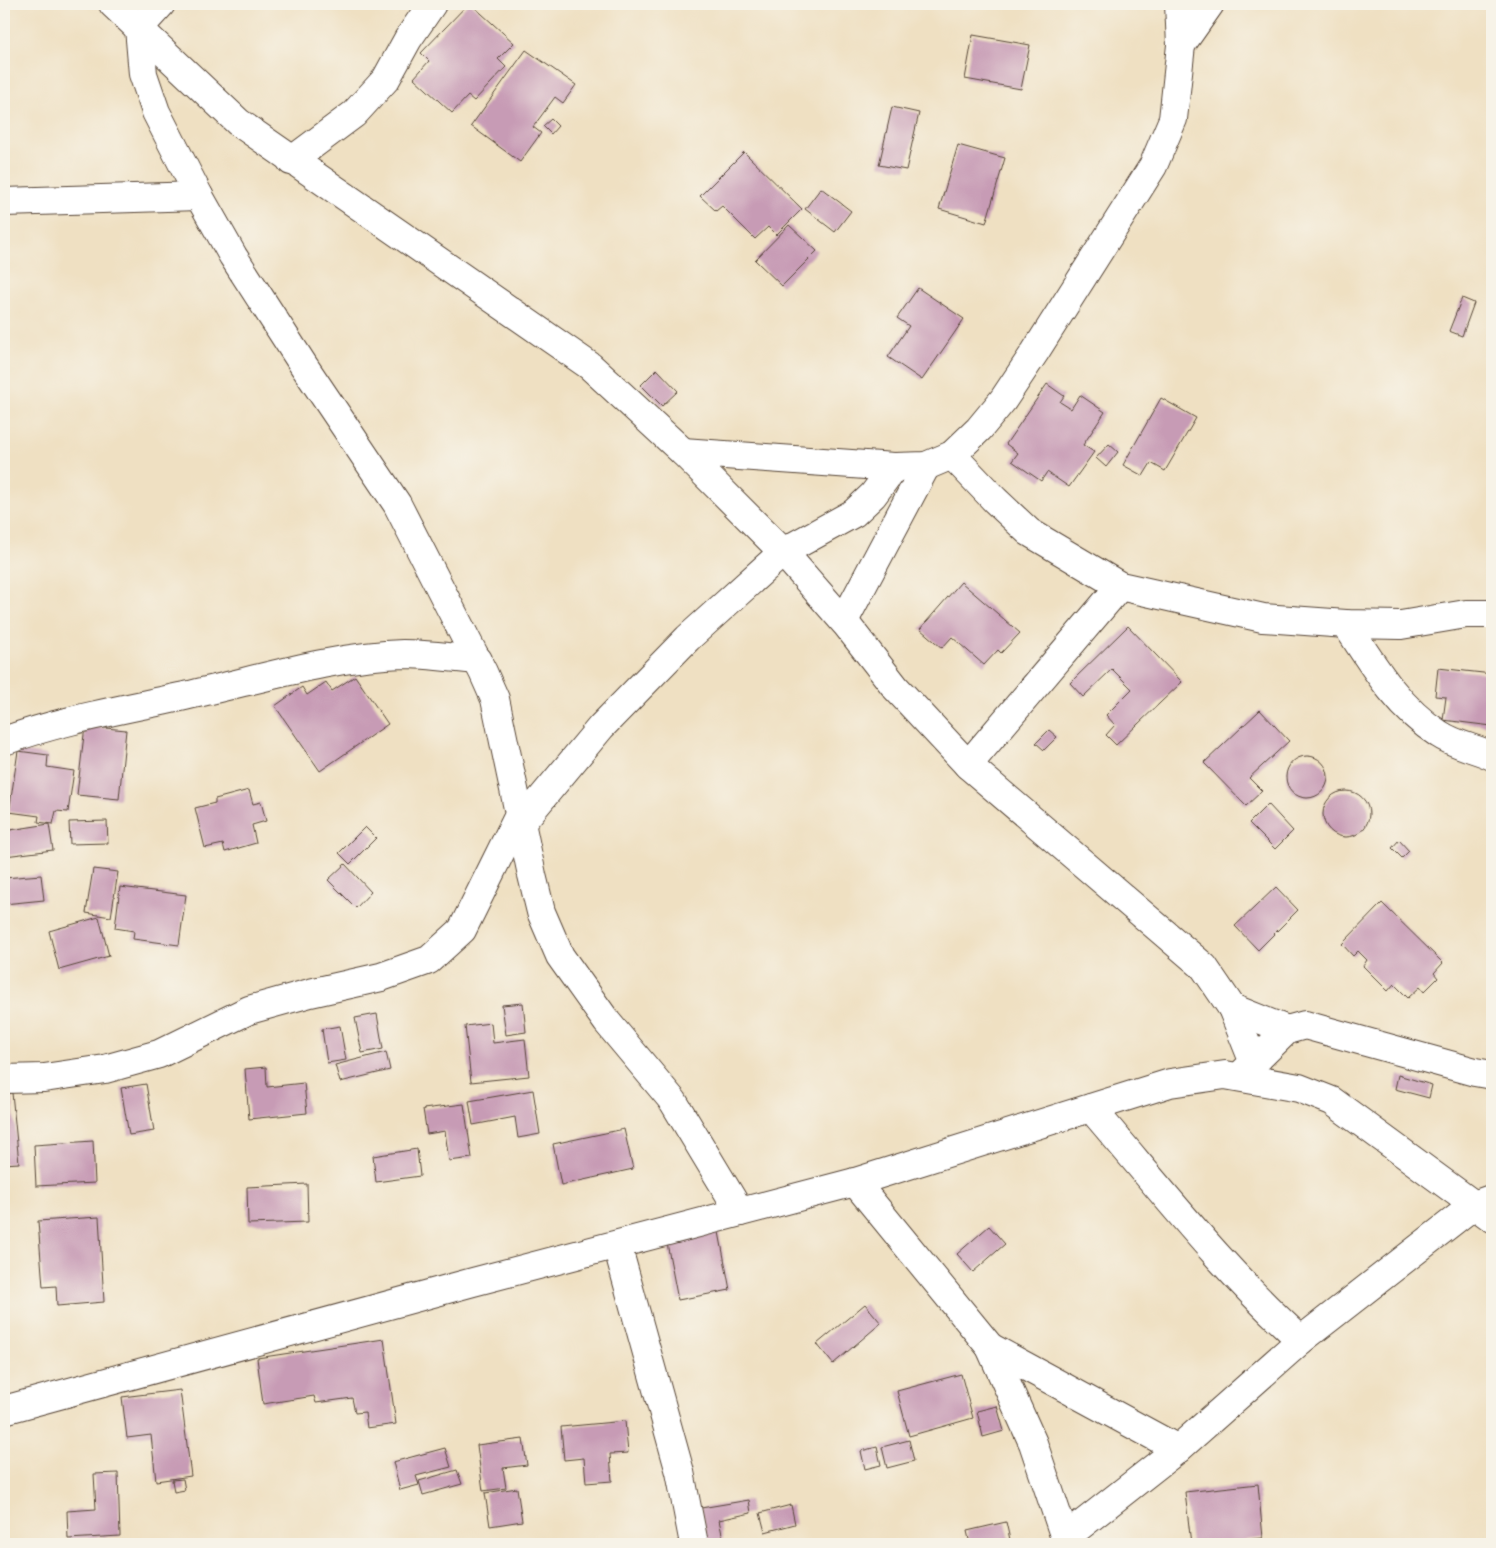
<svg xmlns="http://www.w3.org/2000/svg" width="1496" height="1548" font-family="Mynerve,sans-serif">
	<rect width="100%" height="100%" fill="#f7f3e8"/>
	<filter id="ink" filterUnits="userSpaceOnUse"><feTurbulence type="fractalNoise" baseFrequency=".02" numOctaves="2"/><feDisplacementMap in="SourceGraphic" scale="10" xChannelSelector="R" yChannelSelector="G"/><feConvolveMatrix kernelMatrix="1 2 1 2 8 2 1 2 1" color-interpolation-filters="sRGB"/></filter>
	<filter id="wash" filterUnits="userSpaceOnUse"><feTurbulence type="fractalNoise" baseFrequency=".0096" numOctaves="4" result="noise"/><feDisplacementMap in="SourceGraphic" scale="20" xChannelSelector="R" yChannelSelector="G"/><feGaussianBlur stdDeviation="1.12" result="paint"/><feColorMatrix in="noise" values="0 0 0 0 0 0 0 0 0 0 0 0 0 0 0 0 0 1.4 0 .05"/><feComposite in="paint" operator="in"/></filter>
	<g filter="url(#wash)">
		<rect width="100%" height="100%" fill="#efe0c2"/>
		<g id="blocks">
			<g fill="#c79bb5">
				<polygon points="468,4 471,4 514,43 498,59 506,67 474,101 468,96 452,113 414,78 429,61 421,53"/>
				<polygon points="973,35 1030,45 1021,89 965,79"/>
				<polygon points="526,50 576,85 563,103 555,97 533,127 541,133 520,162 471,126"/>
				<polygon points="892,107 919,113 906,170 879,165"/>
				<polygon points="551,119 558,126 551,134 543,126"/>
				<polygon points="958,145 1005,158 986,223 939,209"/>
				<polygon points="744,152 802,209 776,235 768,227 755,239 722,206 716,211 700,196"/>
				<polygon points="821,188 851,211 835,232 805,209"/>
				<polygon points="789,225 817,251 782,286 755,260"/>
				<polygon points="918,288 964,319 922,380 888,357 909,326 897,318"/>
				<polygon points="1462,298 1474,303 1462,336 1449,331"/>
				<polygon points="657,369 678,391 662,406 641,385"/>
				<polygon points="1047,384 1064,396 1060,402 1071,409 1080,395 1105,412 1083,445 1094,452 1069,487 1047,472 1041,481 1012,461 1018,453 1006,444"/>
				<polygon points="1161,398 1196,418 1165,471 1151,463 1143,476 1123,465"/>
				<polygon points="1109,444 1118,452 1106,467 1096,458"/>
				<polygon points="961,582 1020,633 1001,653 998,650 984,665 952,637 942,648 920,629"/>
				<polygon points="1128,626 1182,682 1116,745 1106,735 1115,725 1106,715 1132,689 1112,669 1083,697 1070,683"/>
				<polygon points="1438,668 1492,674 1492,726 1443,720 1446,697 1435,696"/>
				<polygon points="355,676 388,724 320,771 275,706 302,687 307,695 326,682 332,691"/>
				<polygon points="1260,710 1289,741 1249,778 1262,791 1246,806 1204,763"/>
				<polygon points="85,726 126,730 119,799 77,795"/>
				<polygon points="1049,730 1057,737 1044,750 1036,743"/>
				<polygon points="18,751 48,755 47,767 74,771 68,812 56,811 53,824 38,822 39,816 9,812"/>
				<circle cx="1307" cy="777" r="21"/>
				<polygon points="249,790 253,804 261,802 266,821 252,825 256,843 225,852 223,844 205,848 195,808 215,803 215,799"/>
				<circle cx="1346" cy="814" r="23"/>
				<polygon points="1268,804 1293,831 1275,849 1249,823"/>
				<polygon points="107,821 108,843 70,844 69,822"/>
				<polygon points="49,824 53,850 5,856 4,831"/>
				<polygon points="365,827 376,838 350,864 339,853"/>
				<polygon points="1399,840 1409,851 1402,858 1392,848"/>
				<polygon points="345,864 371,892 356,908 328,880"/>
				<polygon points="93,869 118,872 111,917 86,913"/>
				<polygon points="41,875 44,900 4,904 4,878"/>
				<polygon points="120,887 186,895 179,945 133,939 134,931 115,928"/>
				<polygon points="1276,887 1298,910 1258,950 1235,926"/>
				<polygon points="1382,903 1443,963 1434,973 1438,978 1424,992 1420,987 1408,998 1394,984 1388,991 1363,966 1367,960 1358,951 1353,956 1342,944"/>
				<polygon points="99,917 109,956 59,970 49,931"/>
				<polygon points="523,1003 526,1032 506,1035 502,1005"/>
				<polygon points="377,1014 383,1049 362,1053 355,1018"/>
				<polygon points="491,1023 493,1043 525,1039 529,1076 471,1082 465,1026"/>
				<polygon points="340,1026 346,1060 327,1063 322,1029"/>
				<polygon points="386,1052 390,1070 340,1082 335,1065"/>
				<polygon points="266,1067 267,1087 304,1083 307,1113 249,1119 245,1069"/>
				<polygon points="1398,1075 1432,1085 1429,1098 1395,1089"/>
				<polygon points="146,1084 154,1131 129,1135 121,1088"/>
				<polygon points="533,1090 540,1134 518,1138 515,1117 473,1125 469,1101"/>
				<polygon points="12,1093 19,1163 4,1164 4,1094"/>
				<polygon points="464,1104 472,1158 449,1161 445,1131 427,1134 423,1109"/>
				<polygon points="624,1129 633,1169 561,1185 553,1144"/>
				<polygon points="93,1141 95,1183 36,1186 34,1145"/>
				<polygon points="417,1149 420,1176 376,1182 373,1156"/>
				<polygon points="307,1184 308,1222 248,1224 247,1187"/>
				<polygon points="99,1217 104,1302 57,1306 56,1286 43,1287 38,1221"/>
				<polygon points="989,1226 1005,1244 973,1272 957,1254"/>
				<polygon points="719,1232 730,1290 678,1300 667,1243"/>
				<polygon points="865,1304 881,1323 833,1364 817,1344"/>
				<polygon points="384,1339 396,1424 367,1428 365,1412 355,1413 352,1398 316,1403 314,1396 263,1404 257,1358"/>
				<polygon points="961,1374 973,1418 909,1436 897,1391"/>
				<polygon points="180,1390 191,1476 156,1481 151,1435 127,1438 122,1397"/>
				<polygon points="997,1406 1004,1431 983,1437 977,1411"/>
				<polygon points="625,1421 628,1453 610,1454 612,1481 586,1483 584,1458 564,1460 561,1427"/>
				<polygon points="523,1439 527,1465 503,1468 506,1488 483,1491 477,1445"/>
				<polygon points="909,1440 914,1461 887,1468 882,1447"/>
				<polygon points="877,1447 881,1465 865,1469 861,1451"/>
				<polygon points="445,1448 451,1467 416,1476 419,1485 400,1490 393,1462"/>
				<polygon points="457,1470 462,1484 423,1495 419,1481"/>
				<polygon points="118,1473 120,1536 68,1539 67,1511 96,1509 94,1474"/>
				<polygon points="183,1479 185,1490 174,1492 172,1480"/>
				<polygon points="1258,1484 1263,1538 1213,1544 1191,1544 1185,1492"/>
				<polygon points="517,1488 522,1521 490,1526 485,1493"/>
				<polygon points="749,1500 751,1513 719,1520 723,1539 708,1542 701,1508"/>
				<polygon points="791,1505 795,1524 765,1532 760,1513"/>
				<polygon points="1006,1522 1011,1544 970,1544 967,1531"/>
			</g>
		</g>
	</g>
	<g filter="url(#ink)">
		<use href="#blocks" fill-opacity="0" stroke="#564537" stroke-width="1"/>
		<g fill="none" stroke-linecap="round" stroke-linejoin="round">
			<defs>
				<g id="minor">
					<polyline points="113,4 238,122 590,366 683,452 783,552 846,624 896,688 968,765 1204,967 1232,1008 1254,1063"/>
					<polyline points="161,4 139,28 143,74 156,112 199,196 233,256 304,366 397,504 483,672 495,699 532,875 541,912 560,956 607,1022 673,1101 740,1212"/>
					<polyline points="1181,45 1210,4"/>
					<polyline points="291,161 354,114 386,79 408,39 432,4"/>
					<polyline points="4,202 199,196"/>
					<polyline points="683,452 894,467 926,466 952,455 979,429 1003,400 1035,352 1153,166 1173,119 1181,45 1179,4"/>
					<polyline points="952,455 995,500 1029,532 1120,586 1263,618 1346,624 1401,625 1466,614 1492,614"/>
					<polyline points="844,621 926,466"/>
					<path d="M1346 624C1372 664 1398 708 1439 734 1455 745 1475 748 1492 756"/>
					<path d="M4 741C61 720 121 710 180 697 251 682 330 656 403 654 427 654 453 658 478 660"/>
					<polyline points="968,765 1120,586"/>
					<polyline points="522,822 601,727 688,638 783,552 854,513 873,495 894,467"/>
					<polyline points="1232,1008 1287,1030"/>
					<polyline points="1241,1075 1287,1030 1305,1025 1475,1072 1492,1075"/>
					<polyline points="4,1079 44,1078 105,1069 159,1054 249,1010 310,993 381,977 429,960 462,930 520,813"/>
					<path d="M1091 1108C1159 1187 1223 1270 1301 1340"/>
					<polyline points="855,1182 990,1347 1033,1443 1067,1544"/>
					<polyline points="617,1245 680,1472 694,1544"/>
					<polyline points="990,1347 1178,1449"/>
					<polyline points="4,1410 473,1282 855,1182 1170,1083 1225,1075 1299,1088 1332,1101 1492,1218"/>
					<polyline points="1066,1537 1178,1449 1301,1340 1474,1205 1491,1199"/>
				</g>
			</defs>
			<use href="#minor" stroke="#564537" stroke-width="30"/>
			<use href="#minor" stroke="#fff" stroke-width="28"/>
		</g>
	</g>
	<rect width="1496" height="1548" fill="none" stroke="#f7f3e8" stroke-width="20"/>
</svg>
